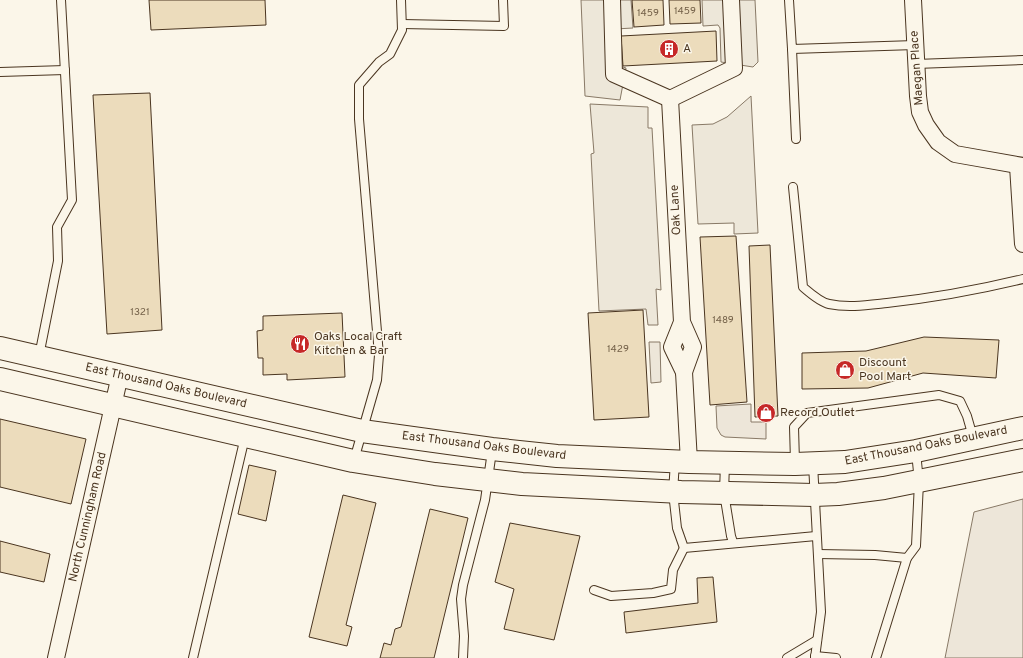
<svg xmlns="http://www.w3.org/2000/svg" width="1023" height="658" font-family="Overpass,sans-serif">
	<rect width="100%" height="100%" fill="#fbf6e9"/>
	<g fill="#ede6d9" stroke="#887966">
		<polygon points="649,342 660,342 661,382 651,383"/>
		<polygon points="751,404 751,422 766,422 766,439 725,437 721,435 717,428 716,406"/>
		<polygon points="1023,499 1023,658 945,658 974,512"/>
	</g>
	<g fill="#ede7d9" stroke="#887966">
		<polygon points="581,0 631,0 633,28 615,29 616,65 626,68 620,100 585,96"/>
		<polygon points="702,0 755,0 758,62 753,67 721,62 720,28 718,25 703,26"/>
		<polygon points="751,96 758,233 734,234 734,223 698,224 692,125 713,124 727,117"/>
		<polygon points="590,104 648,107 648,128 652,128 661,290 656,289 658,325 648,325 646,309 599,311 591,154 594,153"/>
	</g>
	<g fill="#ecdcbc" stroke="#4a3520">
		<polygon points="149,0 265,0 266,25 151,30"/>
		<polygon points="632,0 663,0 664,25 634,27"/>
		<polygon points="669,0 700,0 701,23 670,24"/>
		<polygon points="716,31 717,61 623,66 621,36"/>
		<polygon points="150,93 162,330 107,334 93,95"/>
		<polygon points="736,236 747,402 710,405 700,237"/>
		<polygon points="770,245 778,416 755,417 749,246"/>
		<polygon points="643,310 649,417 594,420 588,313"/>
		<polygon points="342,313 345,377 287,380 287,374 263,375 263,358 258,358 257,331 263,330 263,316"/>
		<polygon points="924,337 999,340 996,378 923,373 868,388 802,389 802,353 866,351"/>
		<polygon points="0,419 86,439 71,504 0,487"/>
		<polygon points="249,465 276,471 266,521 238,514"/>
		<polygon points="343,495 376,503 346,625 352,627 347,646 309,637"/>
		<polygon points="430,509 468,518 434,658 380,658 384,643 391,645 395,629 401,627"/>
		<polygon points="510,523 580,536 554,640 504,629 514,589 495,582"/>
		<polygon points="0,541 50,554 44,582 0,572"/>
		<polygon points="713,577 717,622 626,633 624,612 698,603 697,578"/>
	</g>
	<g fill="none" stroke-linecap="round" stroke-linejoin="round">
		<defs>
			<g id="lane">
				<polyline points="789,0 792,49 915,45"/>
				<polyline points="402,24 504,26 503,0"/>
				<polyline points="792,49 796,139"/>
				<polyline points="916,64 1023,60"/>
				<polyline points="0,72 65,70"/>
				<path d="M793 187 803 287C810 293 820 302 829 304 848 308 868 305 887 303 933 298 978 290 1023 279"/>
				<polyline points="39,356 58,261 57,227 72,200 61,0"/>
				<polyline points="354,460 377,380 379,355 359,119 359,85 379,62 390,54 402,30 401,0"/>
				<polyline points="675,462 673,492 677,528 684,548 816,536"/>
				<polyline points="795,462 794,427 807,413 939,395 960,401 967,416 973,437"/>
				<polyline points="725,463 724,493 731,536 733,542"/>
				<polyline points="813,464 821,612 815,658"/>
				<polyline points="818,554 875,555 907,558"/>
				<polyline points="594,590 611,596 653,593 671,589 673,570 684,548"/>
				<polyline points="815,656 836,658"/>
				<polyline points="193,658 245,437"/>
				<polyline points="463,658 464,636 461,599 463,585 485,500 492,451"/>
				<polyline points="787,658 817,640"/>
				<polyline points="876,658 907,558 916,546 919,482 916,452"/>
			</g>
			<g id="street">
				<polyline points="612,0 614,74 670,99"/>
				<polyline points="913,0 918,96 920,112 926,125 938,142 955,154 1023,166"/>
				<polyline points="670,99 682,322 693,347 684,372 672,347 682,322"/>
				<polyline points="670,99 734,68 731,0"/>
				<polyline points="1018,166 1023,244"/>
				<polyline points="684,372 689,462"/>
				<polyline points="56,658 120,375"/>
			</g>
			<g id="primary">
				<polyline points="0,348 362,431 492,449 557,456 689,462 795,464 845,462 916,451 1023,428"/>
				<polyline points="0,379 353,461 435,474 522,484 681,492 814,495 838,494 884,488 1023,460"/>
			</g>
		</defs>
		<use href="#lane" stroke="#4a3520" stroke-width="10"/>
		<use href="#street" stroke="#4a3520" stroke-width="18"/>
		<use href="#primary" stroke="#4a3520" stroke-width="24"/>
		<use href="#lane" stroke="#fbf6e9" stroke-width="8"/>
		<use href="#street" stroke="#fbf6e9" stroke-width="16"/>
		<use href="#primary" stroke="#fbf6e9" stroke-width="22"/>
	</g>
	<defs>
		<symbol id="building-disc" viewBox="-11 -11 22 22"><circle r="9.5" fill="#c62828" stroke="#fbf6e9"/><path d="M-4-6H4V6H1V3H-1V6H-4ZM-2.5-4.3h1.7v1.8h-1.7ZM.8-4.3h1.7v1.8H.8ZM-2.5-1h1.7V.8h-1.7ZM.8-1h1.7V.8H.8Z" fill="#fff"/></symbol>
		<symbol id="restaurant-disc" viewBox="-11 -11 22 22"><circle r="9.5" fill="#c62828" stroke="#fbf6e9"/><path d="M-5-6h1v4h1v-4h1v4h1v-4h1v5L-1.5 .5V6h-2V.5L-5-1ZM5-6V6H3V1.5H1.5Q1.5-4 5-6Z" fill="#fff"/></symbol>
		<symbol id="shop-disc" viewBox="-11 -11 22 22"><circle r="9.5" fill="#c62828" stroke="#fbf6e9"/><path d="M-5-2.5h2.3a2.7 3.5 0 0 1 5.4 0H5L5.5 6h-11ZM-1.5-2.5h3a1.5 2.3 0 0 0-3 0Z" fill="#fff"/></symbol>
	</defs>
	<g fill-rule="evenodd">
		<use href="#building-disc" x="658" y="38" width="22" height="22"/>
		<use href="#restaurant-disc" x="289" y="333" width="22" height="22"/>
		<use href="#shop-disc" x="834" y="359" width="22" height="22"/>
		<use href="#shop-disc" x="755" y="402" width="22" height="22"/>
	</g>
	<g text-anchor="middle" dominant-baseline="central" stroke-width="3" stroke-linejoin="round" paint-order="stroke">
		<g font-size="10" fill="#725f47">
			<text x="685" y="11">1459</text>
			<text x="648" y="13">1459</text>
			<text x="140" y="312">1321</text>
			<text x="723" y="320">1489</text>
			<text x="618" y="349">1429</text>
		</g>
		<g font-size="12" fill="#4a3520" stroke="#fbf6e9" text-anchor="start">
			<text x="683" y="49">A</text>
			<text x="314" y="337">Oaks Local Craft<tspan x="314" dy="14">Kitchen &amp; Bar</tspan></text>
			<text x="859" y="363">Discount<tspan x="859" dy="14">Pool Mart</tspan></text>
			<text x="780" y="413">Record Outlet</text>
		</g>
		<g font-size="12" fill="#4a3520" stroke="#fbf6e9">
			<text transform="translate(917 68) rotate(-94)">Maegan Place</text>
			<text transform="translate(676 210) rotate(-93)">Oak Lane</text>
			<text transform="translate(166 386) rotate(13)">East Thousand Oaks Boulevard</text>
			<text transform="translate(484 446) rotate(7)">East Thousand Oaks Boulevard</text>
			<text transform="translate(926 446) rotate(-11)">East Thousand Oaks Boulevard</text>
			<text transform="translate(88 517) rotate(-77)">North Cunningham Road</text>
		</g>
	</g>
</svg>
